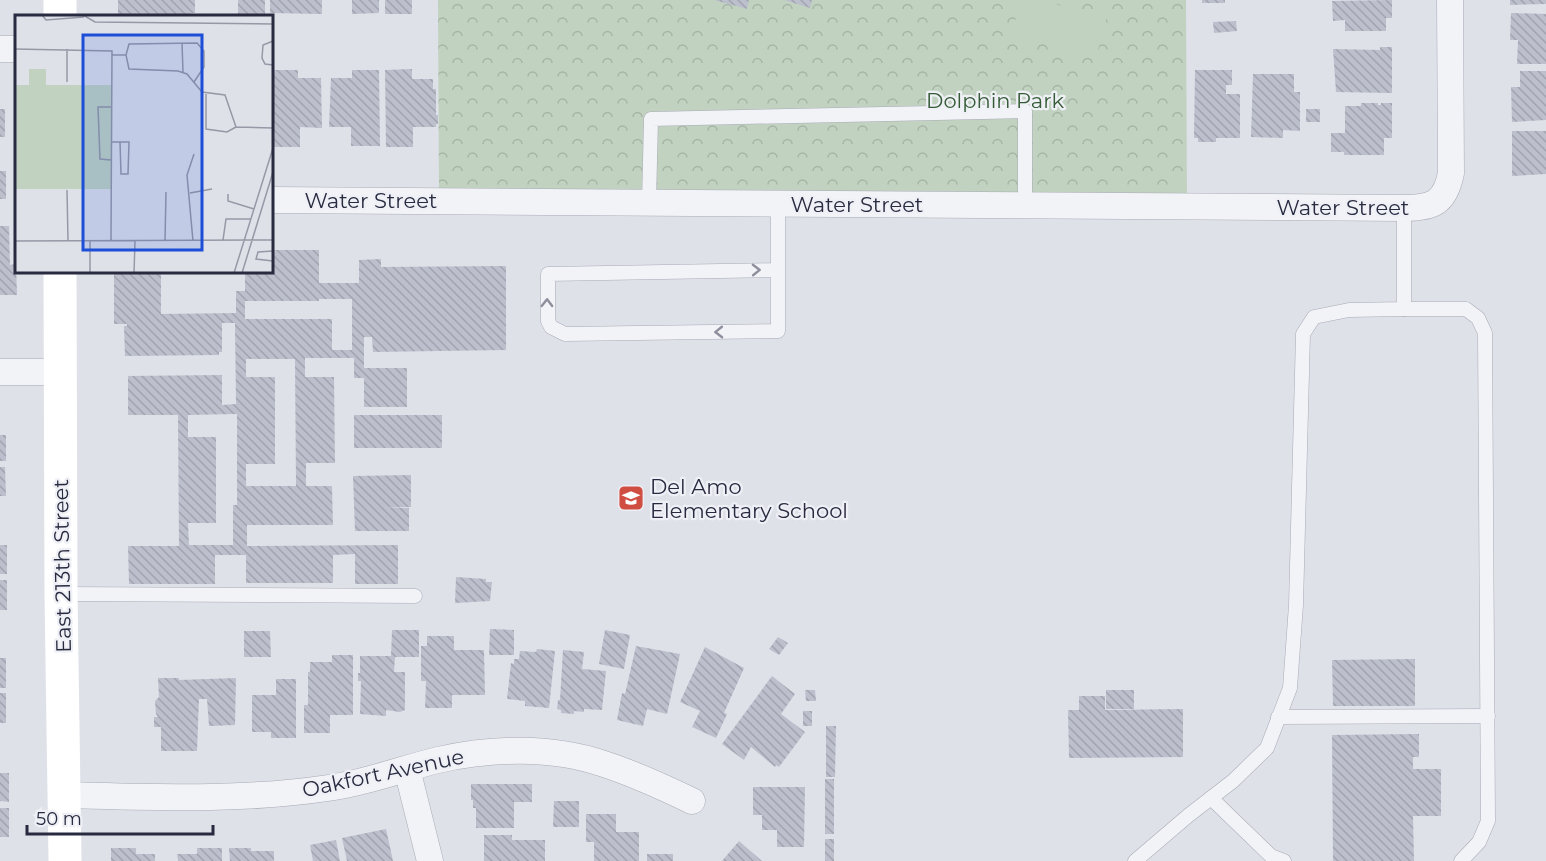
<svg xmlns="http://www.w3.org/2000/svg" width="1546" height="861" font-family="Montserrat,sans-serif">
	<defs>
		<pattern id="park-crowns" width="20" height="18" patternUnits="userSpaceOnUse" patternTransform="scale(1.5)"><rect width="20" height="18" fill="#c1d3c0"/><path d="M2 6a3 3 0 1 1 6 0M12 15a3 3 0 1 1 6 0" fill="none" stroke="#a6b5a6"/></pattern>
		<pattern id="building-back-hatch" width="6" height="6" patternUnits="userSpaceOnUse" patternTransform="scale(1.5)"><rect width="6" height="6" fill="#bcbfcc"/><path d="M-1 5l2 2M0 0l6 6M5-1l2 2" fill="none" stroke="#a2a4b0"/></pattern>
	</defs>
	<rect width="100%" height="100%" fill="#dfe1e9"/>
	<polygon fill="url(#park-crowns)" points="438,0 1186,0 1187,202 439,198"/>
	<polygon fill="#c1d3c0" points="1020,0 1040,0 1107,17 1096,57 1012,35"/>
	<g fill="url(#building-back-hatch)" fill-rule="evenodd">
		<polygon points="118,0 195,0 195,13 191,13 191,16 137,16 137,14 118,14"/>
		<rect x="238" y="0" width="27" height="14"/>
		<polygon points="270,0 322,0 322,14 270,13"/>
		<polygon points="352,0 379,0 379,13 352,14"/>
		<rect x="385" y="0" width="27" height="14"/>
		<polygon points="714,0 749,0 747,9"/>
		<polygon points="784,0 812,0 810,8"/>
		<rect x="1202" y="0" width="23" height="3"/>
		<polygon points="1392,0 1392,18 1386,18 1386,31 1345,31 1345,20 1333,21 1332,1"/>
		<polygon points="1510,0 1546,0 1546,4 1510,5"/>
		<polygon points="1511,13 1546,14 1546,64 1517,64 1518,40 1510,40"/>
		<polygon points="1236,21 1237,31 1214,33 1213,22"/>
		<polygon points="1380,47 1392,47 1392,93 1336,92 1333,49 1380,50"/>
		<polygon points="412,69 412,79 433,79 433,89 436,89 436,115 438,115 438,124 436,124 436,127 413,127 413,147 386,147 385,70"/>
		<polygon points="272,70 298,70 298,78 321,78 322,128 300,127 300,147 272,147"/>
		<polygon points="352,70 379,70 380,146 351,146 351,127 329,127 331,78 352,78"/>
		<polygon points="1195,70 1232,70 1232,85 1226,85 1226,94 1240,94 1240,138 1216,138 1216,142 1198,142 1198,138 1194,138"/>
		<polygon points="1520,71 1546,71 1546,120 1512,122 1511,87 1520,87"/>
		<polygon points="1253,74 1294,74 1294,92 1300,92 1300,131 1283,130 1283,138 1251,137"/>
		<polygon points="1361,103 1378,103 1378,105 1381,105 1381,103 1392,103 1392,138 1384,138 1384,155 1344,155 1344,152 1331,152 1331,133 1345,133 1345,106 1361,106"/>
		<rect x="0" y="109" width="5" height="28"/>
		<rect x="1306" y="109" width="14" height="13"/>
		<polygon points="1512,131 1546,131 1546,174 1512,176"/>
		<rect x="0" y="171" width="6" height="28"/>
		<polygon points="0,226 9,226 10,265 16,264 17,295 0,295"/>
		<path d="M272 250H319V283H359V260L381 259V267L506 266V350L373 352 372 337H364V368H407V407H364V378H354V358H305V377H334L335 463H306V486H332L333 525H247V546L398 545V584H355V554L333 555V583H246V555H215V584H129L128 546H179L178 415H128V376L222 375V405L236 404 235 323H222V352H219V355L125 356 124 326H127V324H114V272H161V314L236 313V291H245V272H272ZM319 299H352V350H332V319H245V301H319ZM246 359H295L296 486H246V464H275V377H246ZM237 414V505H233V545H189L188 523H216V437H188V415Z"/>
		<rect x="354" y="415" width="88" height="33"/>
		<rect x="0" y="435" width="6" height="26"/>
		<polygon points="0,467 5,467 6,496 0,496"/>
		<polygon points="411,475 411,507 384,507 409,508 409,531 355,531 353,476"/>
		<rect x="0" y="545" width="7" height="29"/>
		<polygon points="456,577 486,579 486,582 492,582 490,601 455,603"/>
		<rect x="0" y="580" width="7" height="30"/>
		<polygon points="490,629 514,630 514,655 489,655"/>
		<polygon points="392,630 419,630 419,657 395,657 394,672 405,672 405,710 400,712 386,710 386,716 360,714 361,681 358,681 358,673 360,673 360,656 391,656"/>
		<polygon points="605,630 630,635 624,669 599,664"/>
		<polygon points="244,631 270,631 271,657 244,657"/>
		<polygon points="427,636 454,636 454,650 484,650 485,695 452,695 452,708 425,708 426,681 421,681 421,646 427,646"/>
		<polygon points="778,637 788,643 779,655 769,649"/>
		<polygon points="636,646 680,654 667,714 647,709 643,726 617,720 622,693 625,694"/>
		<polygon points="705,647 744,668 724,713 727,714 716,738 692,727 700,711 680,702"/>
		<polygon points="537,649 555,651 549,708 525,706 525,701 507,699 511,663 514,664 514,659 519,659 520,651 536,652"/>
		<polygon points="563,650 584,652 582,669 606,671 602,710 584,709 584,712 574,711 574,714 561,713 561,710 557,709 558,700 560,700"/>
		<polygon points="332,655 353,655 353,715 330,715 330,733 304,733 304,705 308,705 308,672 310,672 310,662 332,662"/>
		<rect x="0" y="658" width="6" height="30"/>
		<polygon points="1415,659 1415,706 1333,706 1332,660"/>
		<polygon points="772,676 795,694 781,714 805,732 779,767 776,765 775,767 751,747 744,760 722,744"/>
		<polygon points="158,678 179,678 179,680 236,678 235,725 209,726 207,699 199,699 197,751 161,751 161,727 154,727 154,717 158,717 156,714 155,701 159,697"/>
		<polygon points="276,679 296,679 296,738 271,738 271,732 252,732 252,695 276,695"/>
		<polygon points="805,690 815,690 816,701 806,701"/>
		<rect x="1106" y="690" width="28" height="19"/>
		<rect x="0" y="693" width="6" height="30"/>
		<polygon points="1079,696 1105,696 1105,710 1183,709 1183,757 1069,758 1068,710 1079,710"/>
		<rect x="803" y="711" width="9" height="15"/>
		<polygon points="826,726 836,726 835,777 826,777"/>
		<polygon points="1419,734 1419,757 1413,757 1413,769 1441,769 1441,816 1413,816 1414,861 1333,861 1332,735"/>
		<polygon points="0,773 9,773 9,802 0,801"/>
		<rect x="825" y="779" width="9" height="55"/>
		<polygon points="471,784 532,784 532,802 514,802 514,828 476,828 476,808 473,808 473,800 471,800"/>
		<polygon points="753,787 805,787 804,847 777,847 777,830 762,830 762,815 753,815"/>
		<polygon points="554,801 579,801 579,827 553,827"/>
		<rect x="0" y="808" width="9" height="29"/>
		<polygon points="586,814 616,814 616,832 639,832 639,861 594,861 594,842 586,842"/>
		<polygon points="386,829 393,861 347,861 342,838"/>
		<polygon points="484,835 512,835 512,840 545,840 545,861 484,861"/>
		<rect x="825" y="839" width="9" height="22"/>
		<polygon points="336,840 340,861 313,861 310,845"/>
		<polygon points="739,841 762,861 722,861"/>
		<polygon points="111,848 136,848 136,854 155,854 155,861 111,861"/>
		<polygon points="197,848 222,848 222,861 178,861 177,854 197,854"/>
		<polygon points="229,848 251,848 251,851 274,851 274,861 230,861"/>
		<rect x="647" y="854" width="26" height="7"/>
	</g>
	<g fill="none" stroke-linecap="round" stroke-linejoin="round">
		<defs>
			<g id="lane">
				<polyline points="649,202 651,119 1025,111 1025,205"/>
				<polyline points="778,203 778,331 565,334 551,327 548,321 548,274 778,270"/>
				<polyline points="1404,309 1466,309 1478,318 1485,333 1488,821 1479,842 1461,861"/>
				<polyline points="61,594 415,596"/>
				<polyline points="1278,717 1488,716"/>
				<polyline points="1211,798 1271,856 1284,861"/>
				<polyline points="1135,861 1189,815 1233,781 1267,748 1290,688 1296,605 1303,334 1314,317 1349,310 1404,309 1404,208"/>
			</g>
			<g id="street">
				<polyline points="0,49 16,49"/>
				<path d="M272 200 1404 208C1433 208 1445 203 1451 173L1450 0"/>
				<polyline points="0,372 60,372"/>
				<polyline points="407,769 430,861"/>
				<path d="M65 795C153 797 241 801 328 788 366 783 401 769 438 760 491 748 552 746 604 764 635 774 663 787 692 801"/>
			</g>
		</defs>
		<use href="#lane" stroke="#a8aab6" stroke-width="15"/>
		<use href="#street" stroke="#a8aab6" stroke-width="27"/>
		<use href="#lane" stroke="#f2f3f7" stroke-width="14"/>
		<use href="#street" stroke="#f2f3f7" stroke-width="26"/>
		<g stroke="#fff" stroke-width="33">
			<polyline points="60,16 60,0"/>
			<polyline points="60,272 61,594 65,861"/>
		</g>
	</g>
	<defs><path id="oneway-chevron" d="M-2-3.5L2.5 0L-2 3.5" fill="none" stroke-width="1.6" stroke-linecap="round" stroke-linejoin="round" transform="scale(1.5)"/></defs>
	<g stroke="#8d8f9c">
		<use href="#oneway-chevron" transform="translate(756 270) rotate(-1)"/>
		<use href="#oneway-chevron" transform="translate(547 303) rotate(-89)"/>
		<use href="#oneway-chevron" transform="translate(719 332) rotate(179)"/>
	</g>
	<defs>
		<symbol id="school-square" viewBox="-11 -11 22 22"><rect x="-9" y="-9" width="18" height="18" rx="4" fill="#d04d42" stroke="#eff0f6"/><path d="M0-5L7-2L0 1L-7-2ZM-4 1L0 2.5L4 1V4Q0 6-4 4Z" fill="#fff"/></symbol>
	</defs>
	<g fill-rule="evenodd">
		<use href="#school-square" x="616" y="483" width="30" height="30"/>
	</g>
	<g text-anchor="middle" dominant-baseline="central" stroke-width="4.5" stroke-linejoin="round" paint-order="stroke">
		<g font-size="21" fill="#355c36" stroke="#eff0f6">
			<text x="995" y="100">Dolphin Park</text>
		</g>
		<g font-size="21" fill="#282b40" stroke="#eff0f6">
			<text x="371" y="200">Water Street</text>
			<text x="857" y="204">Water Street</text>
			<text x="1343" y="207">Water Street</text>
			<text transform="translate(62 566) rotate(-91)">East 213th Street</text>
			<text transform="translate(383 773) rotate(-12)">Oakfort Avenue</text>
		</g>
		<g font-size="21" fill="#282b40" stroke="#eff0f6" text-anchor="start">
			<text x="650" y="486">Del Amo<tspan x="650" dy="24">Elementary School</tspan></text>
		</g>
	</g>
	<g transform="translate(15 15)">
		<rect width="258" height="258" fill="#dfe1e9"/>
		<path d="M14 54H31V70H96V174H0V70H14Z" fill="#c1d3c0"/>
		<path fill="none" stroke="#9698a5" stroke-width="1.5" d="M27 0 31 5 69 2M68 0 80 7 258 9M258 26 248 30 247 43 250 49 258 50M167 28 168 57M0 34 97 36 96 226M52 34V67M97 40H111L114 54 163 56 172 59 187 77 210 80 221 112 258 113M111 40 114 29 182 28 189 36V52L179 67M191 79V114L212 117 221 112M96 127H114L113 159H106L105 127M96 145 85 144 83 92H97M52 175 53 226M175 178 197 174M213 179V186L239 194M208 225 211 204H236M0 226 258 225M75 226V258M150 226 151 177M178 226 172 160 179 139M258 236 243 237 241 244 258 246M119 258 120 226M219 258 258 133M227 258 258 157"/>
		<path fill="#1d4ed8" fill-opacity="0.15" stroke="#1d4ed8" stroke-width="3" d="M68 20H187V235H68Z"/>
		<rect width="258" height="258" fill="none" stroke="#282b40" stroke-width="3"/>
	</g>
	<path d="M27 825v9h186v-9" fill="none" stroke="#282b40" stroke-width="3"/>
	<text x="36" y="825" font-size="18" fill="#282b40" stroke="#eff0f6" stroke-width="4.5" paint-order="stroke">50 m</text>
</svg>
